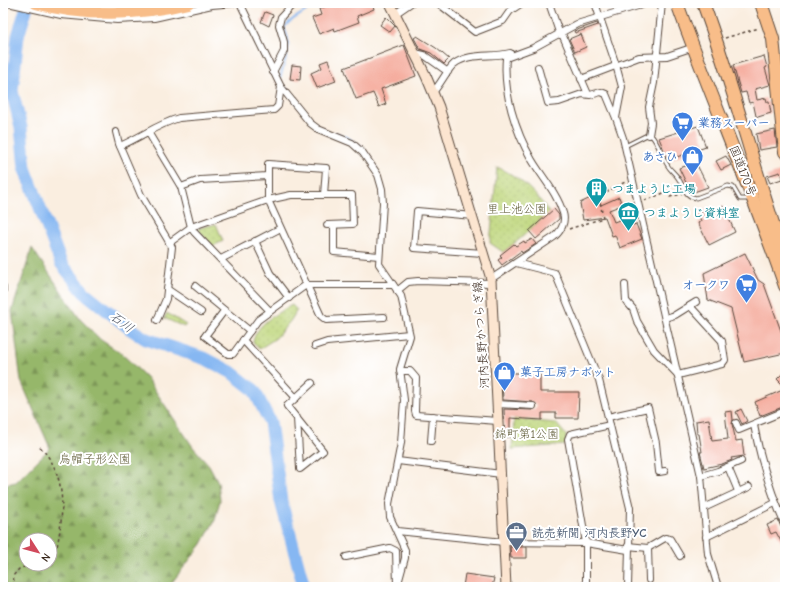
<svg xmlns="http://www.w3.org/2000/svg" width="788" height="590" font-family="'Comic Neue','Klee One',sans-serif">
	<defs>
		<pattern id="green-dots" width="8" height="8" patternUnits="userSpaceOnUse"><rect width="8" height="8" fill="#bed67a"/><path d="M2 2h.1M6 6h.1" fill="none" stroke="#a4b869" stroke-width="1.8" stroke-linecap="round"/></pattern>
		<pattern id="forest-firs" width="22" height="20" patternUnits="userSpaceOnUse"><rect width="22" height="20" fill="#96b76a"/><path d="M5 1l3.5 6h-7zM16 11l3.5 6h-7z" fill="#7c9557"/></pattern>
	</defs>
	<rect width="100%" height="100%" fill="#fff"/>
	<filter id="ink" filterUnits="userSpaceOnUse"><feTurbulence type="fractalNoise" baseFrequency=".025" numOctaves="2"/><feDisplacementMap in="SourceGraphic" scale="8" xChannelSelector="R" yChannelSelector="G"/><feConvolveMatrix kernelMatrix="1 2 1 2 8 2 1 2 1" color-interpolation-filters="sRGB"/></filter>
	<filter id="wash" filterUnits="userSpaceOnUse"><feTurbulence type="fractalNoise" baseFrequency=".012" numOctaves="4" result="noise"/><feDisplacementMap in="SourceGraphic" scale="16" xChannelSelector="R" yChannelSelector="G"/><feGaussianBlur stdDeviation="0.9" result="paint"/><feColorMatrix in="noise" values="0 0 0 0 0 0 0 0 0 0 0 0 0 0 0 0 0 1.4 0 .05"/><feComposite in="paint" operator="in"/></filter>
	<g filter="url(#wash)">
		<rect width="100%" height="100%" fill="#faeee0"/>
		<g fill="url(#green-dots)" stroke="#7c804c">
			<path d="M497 167C520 177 534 191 549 212L520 239 503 252 490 243Z"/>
			<polygon points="216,224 223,241 213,246 199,231 199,228"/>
			<path d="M292 305 297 310 291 320 276 338 259 349 253 342C256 324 277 313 292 305Z"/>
			<polygon points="167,313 186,325 184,327 164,318"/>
			<polygon points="514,419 556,423 566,435 566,445 512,449"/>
		</g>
		<path fill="url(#forest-firs)" stroke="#687044" fill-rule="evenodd" d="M32 248 80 319 101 340 122 354 146 377 193 447 209 465 218 482 220 500 215 520 202 544 173 581 170 587H3V485L16 482 50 448 21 381 12 311ZM26 540H50V564H26Z"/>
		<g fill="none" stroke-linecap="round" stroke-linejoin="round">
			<g stroke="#86b7f2" stroke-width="2">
				<path d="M280 79C284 60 294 46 284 28 290 17 307 14 315 3"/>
				<polyline points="283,85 301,108"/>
				<polyline points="335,133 347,137 361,147"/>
				<polyline points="366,153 376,168"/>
			</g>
			<polyline stroke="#86b7f2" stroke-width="13" points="28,3 18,36 12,91 21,127 25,168 61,263 84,292 129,328 146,339 206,359 231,372 254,390 270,422 281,501 304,587"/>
		</g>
		<g id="blocks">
			<g fill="#f5ad9f">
				<polygon points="335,3 372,3 374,9 357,16 359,22 335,31 334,28 319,34 312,18 321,15 319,9"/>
				<polygon points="265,12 273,15 269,26 261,22"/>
				<polygon points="386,17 395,26 390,32 380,25"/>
				<polygon points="597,23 598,25 575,33 574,31"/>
				<polygon points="581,34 586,47 575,52 569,39"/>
				<polygon points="417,36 436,48 449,59 444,64 431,53 420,49 414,38"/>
				<polygon points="404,45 416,76 381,89 386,104 379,107 373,93 356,99 344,68"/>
				<polygon points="764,56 767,67 765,68 770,85 755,89 757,100 766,98 767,102 769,102 771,113 758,117 756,116 753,102 749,103 746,92 741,93 733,65"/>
				<polygon points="328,60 336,81 317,88 311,73 322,68 320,63"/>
				<polygon points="292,65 301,66 300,80 290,79"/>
				<polygon points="698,126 706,147 668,160 659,138"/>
				<polygon points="775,130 777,147 759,150 756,134"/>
				<polygon points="726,156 731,165 721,170 716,161"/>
				<polygon points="696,163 708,187 691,193 679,168"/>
				<polygon points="780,172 782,179 770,183 767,176"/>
				<polygon points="597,195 601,205 619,197 622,205 609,210 614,222 630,216 633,225 636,224 642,239 620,248 615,235 612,236 605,217 583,220 580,203"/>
				<polygon points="723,206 735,232 709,245 698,223 701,221 698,214 712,207 714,211"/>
				<polygon points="554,209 559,215 559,219 536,239 529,231"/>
				<polygon points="532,239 536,244 522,253 521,251 502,265 498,260 502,257 500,255 514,244 516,246 524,241 525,243"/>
				<polygon points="745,253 758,280 764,284 785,342 785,353 744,362 731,309 708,300 704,273"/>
				<polygon points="785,371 785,387 777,379"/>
				<polygon points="502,373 540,373 540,392 579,392 578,418 556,418 556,413 542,413 542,420 510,418 510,437 505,437 504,409 533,410 537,406 533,402 503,400"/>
				<polygon points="785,389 785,406 760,416 755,402"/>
				<polygon points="741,409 747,421 742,424 736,412"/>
				<polygon points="732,411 733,420 732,424 736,441 742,440 744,456 731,458 732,460 722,464 704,468 700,452 702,452 699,434 697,434 696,421 709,419 712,441 728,439 725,412"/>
				<polygon points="778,520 781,527 785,529 785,549 776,532 771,534 767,525"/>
				<polygon points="510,547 527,547 527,558 511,558"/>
				<polygon points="465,574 494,578 492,587 463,587"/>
			</g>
		</g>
	</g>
	<g filter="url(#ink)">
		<use href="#blocks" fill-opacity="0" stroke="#58473b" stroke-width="1"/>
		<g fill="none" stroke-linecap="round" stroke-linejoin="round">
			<defs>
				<path id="lane" d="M625 146 647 135H651C659 144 661 155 668 166 670 170 675 173 678 178 684 186 684 196 696 198L728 186 733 187 740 199H749"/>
				<g id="street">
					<polyline points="8,3 61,15 117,20 154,18 212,5 235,3"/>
					<polyline points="80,3 110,5 152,3"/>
					<polyline points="240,3 281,87 310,123 318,129 352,143 363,153 378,175 382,189 383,203 379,264 401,296 410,336 400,369 404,400 401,443 389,504 390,517 405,550 405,558 397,587"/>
					<polyline points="438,3 475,32 503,21 510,11 522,3"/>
					<polyline points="549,3 560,35"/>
					<polyline points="595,3 616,65 622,87 616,118 623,138 701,476 708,554 718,587"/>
					<polyline points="395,14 411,3"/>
					<polyline points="562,34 588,94"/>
					<polyline points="415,53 424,55 448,72"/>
					<polyline points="538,67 548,103 559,102 582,94 590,95 601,92 606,94 616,118"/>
					<polyline points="273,72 284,51 284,42 279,25 281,17 294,3"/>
					<polyline points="581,79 639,57 667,56 688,49"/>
					<path d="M433 92C441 84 446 71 454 64 470 52 492 58 510 53"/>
					<polyline points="116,132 119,144 141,195 172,247 166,299 157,320"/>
					<polyline points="148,132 181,187 191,227 194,232 270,311"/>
					<polyline points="649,135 651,123 649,107 654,83 662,3"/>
					<path d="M120 146C141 137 158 124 179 118L274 110 278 106 281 87"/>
					<polyline points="181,187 200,180 268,176"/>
					<polyline points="324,195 326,168 268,164 268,200 321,316 326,320 384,317"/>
					<polyline points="473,216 417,211 414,248 483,253"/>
					<polyline points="334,225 334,252 379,256"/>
					<polyline points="255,241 270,273 289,298"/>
					<polyline points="169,243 191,227 268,200 291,195 352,195 353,224 327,225"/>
					<polyline points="221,259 279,229"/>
					<polyline points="516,263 555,273 599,380 630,508 628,587"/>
					<path d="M491 279 554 237C561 231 566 222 563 213 557 193 542 177 532 160 515 131 503 92 506 58L533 48 577 24 648 3"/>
					<polyline points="625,285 626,301 633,309 637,321 654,350 678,375 722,364 725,360 722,341 690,306"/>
					<polyline points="195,286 250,331"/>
					<polyline points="3,288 3,304"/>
					<polyline points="167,289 201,312"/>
					<polyline points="397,291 408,282 418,281 491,283"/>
					<polyline points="224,311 205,336 228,354 233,354 258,320 306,285 393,285"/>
					<polyline points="665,318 675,315 696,302"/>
					<polyline points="243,340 296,398"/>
					<polyline points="315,346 327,342 409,334"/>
					<polyline points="400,371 410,371 416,378 415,411 416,415 498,421"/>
					<polyline points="497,404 533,406"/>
					<polyline points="608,417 648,408 656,443 659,472 665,471"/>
					<polyline points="297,418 300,469 323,451 287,406 312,383"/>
					<polyline points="736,423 739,430 785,411"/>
					<path d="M754 425C760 459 771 493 785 525"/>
					<polyline points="431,441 433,416"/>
					<polyline points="398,461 501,474"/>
					<polyline points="728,467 738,491"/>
					<polyline points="701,476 718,471 741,461"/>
					<polyline points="704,508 749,487"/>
					<polyline points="397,531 504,542 586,543 628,550"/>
					<polyline points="706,537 775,503"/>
					<polyline points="628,546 648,548 665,538 670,539 680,556"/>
					<polyline points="648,548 649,580"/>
					<polyline points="346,557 390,548 396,551 397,585"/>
					<polyline points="586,587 586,543 568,439 570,434 610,425"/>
				</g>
				<polyline id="secondary" points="390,3 426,76 439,107 491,279 506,587"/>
				<g id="highway">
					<path d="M36 3C84 17 140 15 188 3"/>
					<path d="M677 3C711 98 752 190 785 286"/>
					<path d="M703 3C734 87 755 174 785 259"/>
					<polyline points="761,3 773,39 785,152"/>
				</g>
			</defs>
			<use href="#lane" stroke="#58473b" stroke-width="5"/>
			<use href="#street" stroke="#58473b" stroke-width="8"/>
			<use href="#secondary" stroke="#58473b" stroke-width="11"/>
			<use href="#highway" stroke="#58473b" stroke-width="14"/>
			<g stroke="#58473b" stroke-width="1.5" stroke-dasharray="3 3" stroke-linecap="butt">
				<polyline points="725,38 759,28"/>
				<polyline points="644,201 666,192 670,197 682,194"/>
				<polyline points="569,229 603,218 599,196 627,181"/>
				<path d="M40 447C67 474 64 512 57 547L50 552"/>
				<polyline points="15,587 13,576 19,569 31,564"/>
			</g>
			<use href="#lane" stroke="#fff" stroke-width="3"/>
			<use href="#street" stroke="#fff" stroke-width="6"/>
			<use href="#secondary" stroke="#fce5d0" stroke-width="9"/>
			<use href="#highway" stroke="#f8bd89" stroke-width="12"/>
		</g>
	</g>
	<defs>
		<symbol id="supermarket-pin" viewBox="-11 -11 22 30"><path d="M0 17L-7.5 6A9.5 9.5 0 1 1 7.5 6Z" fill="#3f7fe0" stroke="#fff"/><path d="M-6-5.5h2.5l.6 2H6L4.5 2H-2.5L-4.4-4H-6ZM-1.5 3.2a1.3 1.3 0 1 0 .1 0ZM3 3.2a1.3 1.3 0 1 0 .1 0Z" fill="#fff"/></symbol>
		<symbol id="shop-pin" viewBox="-11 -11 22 30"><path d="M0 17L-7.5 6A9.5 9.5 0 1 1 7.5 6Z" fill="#3f7fe0" stroke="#fff"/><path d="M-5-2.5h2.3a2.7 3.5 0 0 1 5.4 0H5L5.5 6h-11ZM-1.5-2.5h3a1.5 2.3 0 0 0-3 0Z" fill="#fff"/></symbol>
		<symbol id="building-pin" viewBox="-11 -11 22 30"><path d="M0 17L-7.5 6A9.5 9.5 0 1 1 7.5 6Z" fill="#0f9aa8" stroke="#fff"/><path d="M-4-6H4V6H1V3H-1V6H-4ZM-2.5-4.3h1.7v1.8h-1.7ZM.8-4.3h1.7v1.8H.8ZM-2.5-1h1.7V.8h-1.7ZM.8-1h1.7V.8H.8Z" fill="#fff"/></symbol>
		<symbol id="museum-pin" viewBox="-11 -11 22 30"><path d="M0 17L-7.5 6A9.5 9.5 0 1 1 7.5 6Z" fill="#0f9aa8" stroke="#fff"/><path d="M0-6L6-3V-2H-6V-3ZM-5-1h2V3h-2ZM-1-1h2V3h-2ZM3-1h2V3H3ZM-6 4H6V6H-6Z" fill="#fff"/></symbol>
		<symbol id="office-pin" viewBox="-11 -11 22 30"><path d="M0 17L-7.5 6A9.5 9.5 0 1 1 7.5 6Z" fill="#5c6f8a" stroke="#fff"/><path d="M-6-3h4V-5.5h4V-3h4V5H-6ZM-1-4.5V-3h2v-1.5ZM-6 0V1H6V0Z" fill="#fff"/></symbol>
	</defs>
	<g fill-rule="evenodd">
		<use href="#supermarket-pin" x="670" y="110" width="25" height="34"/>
		<use href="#shop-pin" x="680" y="144" width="25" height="34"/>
		<use href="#building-pin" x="584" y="176" width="25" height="34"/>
		<use href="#museum-pin" x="616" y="200" width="25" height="34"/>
		<use href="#supermarket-pin" x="734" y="272" width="25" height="34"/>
		<use href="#shop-pin" x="492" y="360" width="25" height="34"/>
		<use href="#office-pin" x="504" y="520" width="25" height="34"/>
	</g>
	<g text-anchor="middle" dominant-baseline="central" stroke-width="4" stroke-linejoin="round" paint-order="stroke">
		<g font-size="12" font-weight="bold" fill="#366cbe" stroke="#fff" text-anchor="start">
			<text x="698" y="123">業務スーパー</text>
			<text x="678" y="157" text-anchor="end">あさひ</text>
			<text x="730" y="285" text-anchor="end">オークワ</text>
			<text x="520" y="372">菓子工房ナボット</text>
		</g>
		<g font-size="12" fill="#3b2a1e" stroke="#fff">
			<text transform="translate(743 171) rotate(68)">国道170号</text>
			<text transform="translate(481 335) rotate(-94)">河内長野かつらぎ線</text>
		</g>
		<g font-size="12" font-weight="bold" fill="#0d838f" stroke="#fff" text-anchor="start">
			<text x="612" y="189">つまようじ工場</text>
			<text x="644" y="213">つまようじ資料室</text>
		</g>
		<g font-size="12" fill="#625e3a" stroke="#fff">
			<text x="517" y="209">里上池公園</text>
			<text x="527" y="434">錦町第1公園</text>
			<text x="95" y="459">烏帽子形公園</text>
		</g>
		<g font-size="12" font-weight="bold" fill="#4e5e75" stroke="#fff" text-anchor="start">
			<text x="532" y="533">読売新聞 河内長野YC</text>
		</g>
		<g font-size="13" font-style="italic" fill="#555b68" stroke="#fff">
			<text transform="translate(122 322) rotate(37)">石川</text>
		</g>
	</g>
	<rect width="788" height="590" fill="none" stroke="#fff" stroke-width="16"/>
	<g transform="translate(38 552) rotate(126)"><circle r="19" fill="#ffffff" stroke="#b1aaa5"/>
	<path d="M0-3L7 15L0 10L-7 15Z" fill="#d1495b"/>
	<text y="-6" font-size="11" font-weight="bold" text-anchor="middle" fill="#3b2a1e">N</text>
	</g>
</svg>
